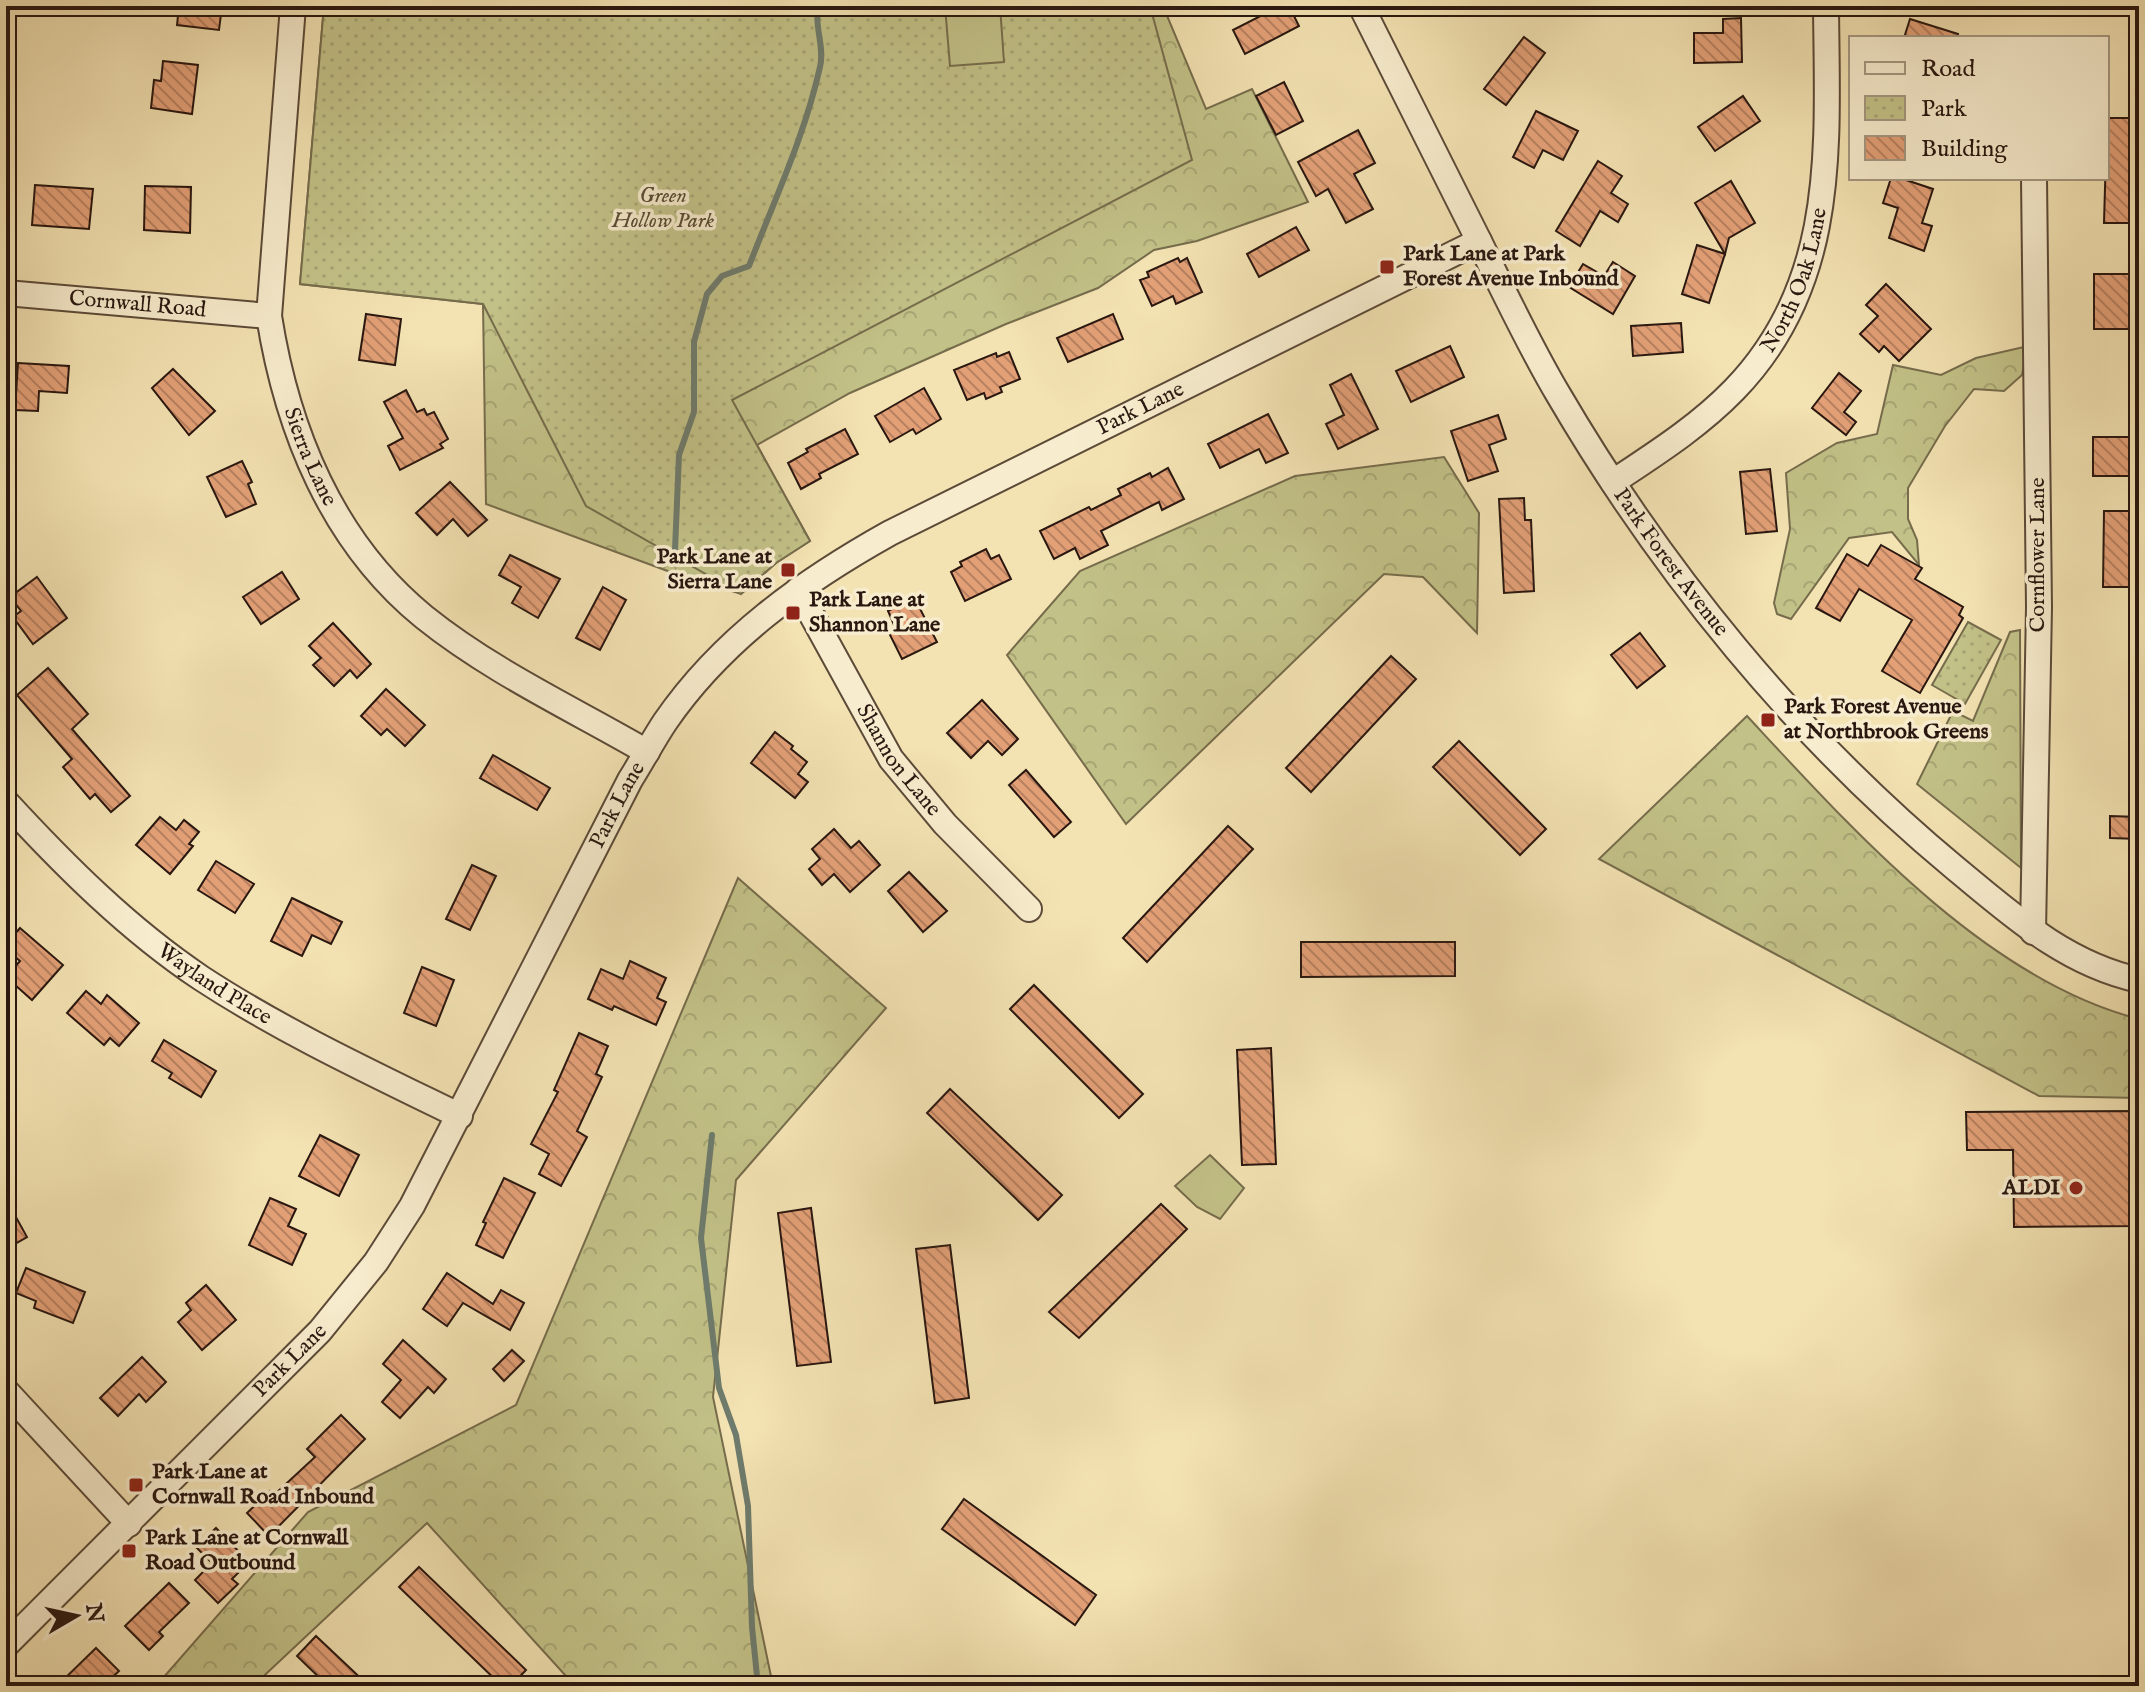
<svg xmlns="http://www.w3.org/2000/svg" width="2145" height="1692" font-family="'IM FELL English',serif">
	<defs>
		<pattern id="forest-crowns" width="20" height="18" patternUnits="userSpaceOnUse" patternTransform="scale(2)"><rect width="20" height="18" fill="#c2c187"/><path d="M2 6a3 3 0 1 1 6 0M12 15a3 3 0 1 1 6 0" fill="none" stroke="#a7a574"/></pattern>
		<pattern id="park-dots" width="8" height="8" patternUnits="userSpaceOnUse" patternTransform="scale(2)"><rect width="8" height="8" fill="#c2c187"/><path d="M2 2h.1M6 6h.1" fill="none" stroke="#a7a574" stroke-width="1.8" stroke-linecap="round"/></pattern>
		<pattern id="building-back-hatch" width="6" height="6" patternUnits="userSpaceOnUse" patternTransform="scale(2)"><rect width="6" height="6" fill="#e3a077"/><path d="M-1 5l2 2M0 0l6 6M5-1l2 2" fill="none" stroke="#b88160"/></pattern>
	</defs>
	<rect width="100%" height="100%" fill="#f3e2b2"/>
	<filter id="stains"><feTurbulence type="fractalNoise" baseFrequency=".0025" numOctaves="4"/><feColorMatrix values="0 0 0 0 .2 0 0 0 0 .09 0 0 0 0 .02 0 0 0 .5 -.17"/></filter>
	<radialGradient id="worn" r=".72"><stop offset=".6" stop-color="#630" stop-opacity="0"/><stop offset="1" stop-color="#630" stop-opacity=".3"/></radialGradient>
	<g fill="url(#forest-crowns)" stroke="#766c4c" stroke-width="2">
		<polygon points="324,6 1163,6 1206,109 1252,89 1308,202 1197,241 1154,250 1098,288 1006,324 850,393 757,445 810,541 776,563 741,594 673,573 486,504 483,304 300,284"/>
		<polygon points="2028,346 2022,375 2004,391 1974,389 1945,426 1908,488 1908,519 1917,540 1919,565 1892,532 1849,538 1791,619 1777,614 1774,603 1790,529 1786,473 1837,443 1877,434 1893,365 1941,375 1976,358"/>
		<polygon points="1444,457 1479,513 1477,633 1423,577 1384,574 1126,824 1007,655 1080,571 1295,476"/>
		<polygon points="2020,630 2021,868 1917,784 1953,711 1973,721 2010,632"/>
		<path d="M1747 716C1852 829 1986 980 2139 1019V1098L2039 1096 1599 859Z"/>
		<polygon points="738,878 886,1008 736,1180 713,1397 773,1686 575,1686 427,1523 253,1686 156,1686 308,1512 516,1405"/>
	</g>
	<g fill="url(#park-dots)" stroke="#766c4c" stroke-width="2">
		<polygon points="324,6 1150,6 1192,160 732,400 810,541 776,563 741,594 586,506 483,304 300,284"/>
		<polygon points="1968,622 2001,640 1965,704 1932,685"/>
	</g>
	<g fill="#c2c187" stroke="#766c4c" stroke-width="2">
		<polygon points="945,6 1000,6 1004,62 950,66"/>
		<polygon points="1210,1155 1244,1188 1220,1219 1197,1207 1175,1186"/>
	</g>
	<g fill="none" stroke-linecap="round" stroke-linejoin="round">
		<g stroke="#6e7b6c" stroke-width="6">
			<path d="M675 550 679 455 694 412V342L707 294 722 276 749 266C774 201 805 135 820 67 825 47 814 27 818 6"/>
			<polyline points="712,1135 701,1238 719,1388 736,1435 748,1506 752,1627 758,1686"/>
		</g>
	</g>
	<g fill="url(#building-back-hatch)" stroke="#291710" stroke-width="2">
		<polygon points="179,6 222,6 219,30 177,25"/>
		<polygon points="1280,6 1289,6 1299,26 1245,54 1233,30"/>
		<polygon points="1741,18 1742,62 1694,63 1694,33 1723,33 1723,19"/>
		<polygon points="1910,19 1958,34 1957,38 1904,38"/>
		<polygon points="1524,37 1545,53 1506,105 1484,89"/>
		<polygon points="163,61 198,65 192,114 151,108 154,80 161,81"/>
		<polygon points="1284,82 1303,121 1276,135 1256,96"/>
		<polygon points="1743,96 1760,121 1715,151 1698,127"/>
		<polygon points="1536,111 1578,131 1563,160 1543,150 1534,168 1513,157"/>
		<polygon points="2107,118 2139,118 2139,223 2104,223"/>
		<polygon points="1358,130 1375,163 1354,174 1373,209 1346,223 1328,189 1316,196 1298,162"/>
		<polygon points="1598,161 1622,176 1611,193 1628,204 1618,222 1600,211 1580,246 1556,231"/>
		<polygon points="1891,178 1900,178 1933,189 1922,223 1932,226 1924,251 1889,238 1898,208 1883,203"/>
		<polygon points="1731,181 1755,223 1729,238 1725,254 1695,203"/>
		<polygon points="35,185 93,189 89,229 32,225"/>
		<polygon points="145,186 191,187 190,233 144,230"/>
		<polygon points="1296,227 1309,250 1259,277 1247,254"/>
		<polygon points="1697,245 1725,254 1709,303 1682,294"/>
		<polygon points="1178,258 1180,262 1187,258 1202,292 1176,304 1173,296 1152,306 1140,280 1149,277 1147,272"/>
		<polygon points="1613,262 1635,276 1613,314 1569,287 1583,264 1604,276"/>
		<rect x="2094" y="274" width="45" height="55"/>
		<polygon points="1886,284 1931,329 1899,361 1884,346 1879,352 1860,334 1878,316 1866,305"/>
		<polygon points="366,314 401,319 395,365 359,360"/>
		<polygon points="1113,314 1123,339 1068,362 1057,338"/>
		<polygon points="1681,323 1683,352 1633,356 1631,326"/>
		<polygon points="1450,346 1464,377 1411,402 1396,371"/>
		<polygon points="1009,352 1020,379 1000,387 1002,392 986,399 984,393 967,400 954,370 996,353 997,357"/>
		<polygon points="18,363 69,366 67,393 39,391 38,411 15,410"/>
		<polygon points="173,369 215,411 189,435 152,388"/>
		<polygon points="1839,373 1861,391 1844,412 1856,422 1846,435 1812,408"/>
		<polygon points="1351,374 1378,429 1338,449 1326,424 1344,415 1330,385"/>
		<polygon points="924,388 941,419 916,434 913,429 890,442 875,416"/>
		<polygon points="406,390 417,412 424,409 427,415 434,412 448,439 440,444 443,448 400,470 388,446 403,438 384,402"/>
		<polygon points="1268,414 1288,453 1266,463 1259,449 1220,468 1208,444"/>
		<polygon points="1498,415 1506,439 1489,445 1498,471 1468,481 1451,431"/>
		<polygon points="845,429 858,454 819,474 821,478 801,489 788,463 808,452 806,449"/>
		<rect x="2093" y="437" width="46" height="39"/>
		<polygon points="242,461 252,482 248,484 256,504 226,517 207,477"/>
		<polygon points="1168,468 1184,499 1162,510 1159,502 1101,531 1108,545 1080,559 1075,548 1054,559 1040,531 1089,507 1091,510 1121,495 1118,489 1150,473 1152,477"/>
		<polygon points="1770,469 1777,531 1746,534 1740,472"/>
		<polygon points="450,482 487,520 468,536 453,519 437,535 416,513"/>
		<polygon points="1524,498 1525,520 1531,520 1534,591 1504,593 1499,499"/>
		<polygon points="2104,511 2139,511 2139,587 2103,587"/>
		<polygon points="1881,545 1922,568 1915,579 1963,607 1959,615 1963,618 1920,693 1882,671 1912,620 1859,589 1840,621 1816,608 1847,554 1868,566"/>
		<polygon points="986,549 991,559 999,555 1011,579 965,601 951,572 962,566 960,562"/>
		<polygon points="510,555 560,579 538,618 512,603 521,587 499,575"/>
		<polygon points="282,572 299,599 261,624 243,597"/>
		<polygon points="37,577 67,618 33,644 13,617 21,611 10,597"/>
		<polygon points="603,587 626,600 600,650 576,638"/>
		<polygon points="914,597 937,642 902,659 888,631 895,627 888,611"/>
		<polygon points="333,623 371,664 357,678 350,670 334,686 313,665 321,658 309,646"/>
		<polygon points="1640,633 1665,666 1637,688 1611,655"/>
		<polygon points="1391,656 1416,679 1311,792 1286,768"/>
		<polygon points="48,668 88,714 72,729 130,796 111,812 95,794 90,799 63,767 72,759 17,695"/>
		<polygon points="386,689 425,725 405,746 387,729 381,735 361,716"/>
		<polygon points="982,700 1018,739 1002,755 988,741 971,758 947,733"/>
		<polygon points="775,732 793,746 791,749 807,762 798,774 808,782 795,798 751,763"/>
		<polygon points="1459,741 1546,829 1520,855 1433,767"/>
		<polygon points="493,755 550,788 537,810 480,778"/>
		<polygon points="1026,770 1071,822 1054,837 1009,785"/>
		<polygon points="2110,816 2139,817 2139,839 2110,838"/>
		<polygon points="160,817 176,830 184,820 199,832 189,844 193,846 170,874 136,845"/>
		<polygon points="1228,826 1253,849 1147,962 1123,938"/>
		<polygon points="834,829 851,848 859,841 880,865 850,892 834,874 822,885 809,869 820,859 812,849"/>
		<polygon points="216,861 254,884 235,913 198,890"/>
		<polygon points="472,865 496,876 470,930 446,919"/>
		<polygon points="909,872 947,911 923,932 888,891"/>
		<polygon points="292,898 342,922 331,944 312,935 302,956 271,941"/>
		<polygon points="20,928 63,965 32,1000 6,977 20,961 6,949 6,944"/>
		<polygon points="1301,942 1455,942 1455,976 1301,977"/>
		<polygon points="630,961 666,978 657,998 666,1002 656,1025 614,1006 612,1010 588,999 601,969 623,979"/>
		<polygon points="422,967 454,980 436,1026 404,1013"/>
		<polygon points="1034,985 1143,1094 1119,1118 1010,1009"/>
		<polygon points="86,991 101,1004 107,995 139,1023 119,1046 110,1038 104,1045 67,1013"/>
		<polygon points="579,1033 608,1046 596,1074 602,1077 577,1131 587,1137 561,1186 539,1174 549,1154 531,1144 558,1092 554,1090"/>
		<polygon points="164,1040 216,1071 201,1097 169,1078 172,1073 152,1061"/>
		<polygon points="1271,1048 1276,1164 1242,1165 1237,1050"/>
		<polygon points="950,1089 1062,1195 1038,1220 927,1113"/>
		<polygon points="2139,1111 2139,1226 2014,1227 2013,1150 1967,1150 1966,1112"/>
		<polygon points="320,1135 359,1155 339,1196 299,1176"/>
		<polygon points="504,1178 535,1193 503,1258 476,1245 486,1223 483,1222"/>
		<polygon points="270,1198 296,1209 288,1226 306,1234 292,1265 249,1245"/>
		<polygon points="6,1199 27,1237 6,1249"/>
		<polygon points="1161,1204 1187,1229 1079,1338 1049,1312"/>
		<polygon points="811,1208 831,1362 797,1366 778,1213"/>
		<polygon points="950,1245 969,1398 935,1403 916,1249"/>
		<polygon points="26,1268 85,1292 73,1323 34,1308 36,1301 16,1293"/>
		<polygon points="447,1273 493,1304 501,1290 524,1303 510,1330 463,1303 447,1326 423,1309"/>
		<polygon points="206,1285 236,1320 202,1350 178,1322 191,1310 186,1303"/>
		<polygon points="403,1340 446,1379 434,1393 428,1387 400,1418 382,1402 401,1380 383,1364"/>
		<polygon points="512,1350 524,1361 504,1381 493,1369"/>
		<polygon points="142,1357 166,1382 146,1402 139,1394 118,1416 100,1398"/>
		<polygon points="341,1415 365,1439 269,1536 247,1513 270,1491 274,1495 315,1457 307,1449"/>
		<polygon points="964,1499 1096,1595 1075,1625 942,1529"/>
		<polygon points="216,1528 249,1562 232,1579 238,1584 218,1603 195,1580 212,1563 196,1547"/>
		<polygon points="419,1567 526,1670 511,1686 502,1686 399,1587"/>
		<polygon points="169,1583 189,1603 159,1632 163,1636 149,1650 125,1626"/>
		<polygon points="316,1636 369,1686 328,1686 297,1656"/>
		<polygon points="96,1648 119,1671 103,1686 57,1686"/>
	</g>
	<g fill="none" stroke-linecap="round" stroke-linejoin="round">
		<defs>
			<g id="street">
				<path id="s1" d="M293 6 269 316C287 430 332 542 424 617 491 671 573 709 647 752"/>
				<path id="s2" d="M1361 6C1400 84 1440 162 1479 241 1504 292 1529 345 1558 394 1662 572 1797 737 1955 868 2012 915 2065 964 2139 980"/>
				<path id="s3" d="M6 293 269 316"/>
				<path id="s4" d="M1613 482C1655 454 1698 427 1734 390 1839 282 1827 144 1826 6"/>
				<path id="s5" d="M798 590 891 759 945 824 1029 909"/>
				<path id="s6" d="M6 802C65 866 128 929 201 978 282 1031 372 1073 460 1116"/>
				<polyline points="2033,932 2039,607 2034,178"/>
				<polyline points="6,1391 129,1524"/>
				<path id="s7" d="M6 1645 320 1331 376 1262 412 1206 630 780C642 761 653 740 665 722 722 639 804 581 890 533L1479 241"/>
			</g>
		</defs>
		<use href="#street" stroke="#5c4a38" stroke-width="28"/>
		<use href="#street" stroke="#f7eccd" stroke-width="24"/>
	</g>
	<g fill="#8f2418" stroke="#f7eccd" stroke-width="3">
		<rect x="1379" y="259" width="16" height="16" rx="4"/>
		<rect x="780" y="562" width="16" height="16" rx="4"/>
		<rect x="785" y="605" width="16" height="16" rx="4"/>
		<rect x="1760" y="712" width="16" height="16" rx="4"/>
		<circle cx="2076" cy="1188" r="8"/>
		<rect x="128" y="1477" width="16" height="16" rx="4"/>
		<rect x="121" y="1543" width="16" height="16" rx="4"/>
	</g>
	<g text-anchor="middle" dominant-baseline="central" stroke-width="7" stroke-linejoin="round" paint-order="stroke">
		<g font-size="22" font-style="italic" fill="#574a34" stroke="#f7eccd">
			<text x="663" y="196">Green<tspan x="663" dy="25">Hollow Park</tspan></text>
		</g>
		<g font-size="22" font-weight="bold" fill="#291710" stroke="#f7eccd" text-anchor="start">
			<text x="1403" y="254">Park Lane at Park<tspan x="1403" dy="25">Forest Avenue Inbound</tspan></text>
			<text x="772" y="557" text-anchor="end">Park Lane at<tspan x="772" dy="25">Sierra Lane</tspan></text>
			<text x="809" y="600">Park Lane at<tspan x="809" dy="25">Shannon Lane</tspan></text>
			<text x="1784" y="707">Park Forest Avenue<tspan x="1784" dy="25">at Northbrook Greens</tspan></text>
			<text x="2060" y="1188" text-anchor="end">ALDI</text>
			<text x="152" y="1472">Park Lane at<tspan x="152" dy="25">Cornwall Road Inbound</tspan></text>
			<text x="145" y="1538">Park Lane at Cornwall<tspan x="145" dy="25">Road Outbound</tspan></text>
		</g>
		<g font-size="22" fill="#291710" stroke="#f7eccd">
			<text stroke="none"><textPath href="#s4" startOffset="280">North Oak Lane</textPath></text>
			<text stroke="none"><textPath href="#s3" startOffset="132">Cornwall Road</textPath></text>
			<text stroke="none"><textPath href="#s7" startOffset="1722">Park Lane</textPath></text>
			<text stroke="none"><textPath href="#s1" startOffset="458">Sierra Lane</textPath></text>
			<text transform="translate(2038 555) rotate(-90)">Cornflower Lane</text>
			<text stroke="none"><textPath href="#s2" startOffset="638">Park Forest Avenue</textPath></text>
			<text stroke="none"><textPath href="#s5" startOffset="198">Shannon Lane</textPath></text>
			<text stroke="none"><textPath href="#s7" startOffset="1050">Park Lane</textPath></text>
			<text stroke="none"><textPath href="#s6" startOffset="278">Wayland Place</textPath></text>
			<text stroke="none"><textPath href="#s7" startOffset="402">Park Lane</textPath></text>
		</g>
	</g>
	<rect width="2145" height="1692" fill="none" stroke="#f3e2b2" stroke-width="32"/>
	<rect x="8" y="8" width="2129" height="1676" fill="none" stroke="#291710" stroke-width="4"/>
	<rect x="16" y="16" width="2113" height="1660" fill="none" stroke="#291710" stroke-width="2"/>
	<rect x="1849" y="36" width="260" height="144" fill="#f7eccd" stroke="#a59781" stroke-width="2"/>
	<rect x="1865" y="62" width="40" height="12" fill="#f7eccd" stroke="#a59781" stroke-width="2"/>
	<text x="1921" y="76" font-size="24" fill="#291710">Road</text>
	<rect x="1865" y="96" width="40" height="24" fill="url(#park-dots)" stroke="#a59781" stroke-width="2"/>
	<text x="1921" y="116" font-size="24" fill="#291710">Park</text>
	<rect x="1865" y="136" width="40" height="24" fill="url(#building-back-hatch)" stroke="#a59781" stroke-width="2"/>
	<text x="1921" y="156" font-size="24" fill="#291710">Building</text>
	<g transform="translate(76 1616) rotate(81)" stroke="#f7eccd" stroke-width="6" paint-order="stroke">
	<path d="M0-6L14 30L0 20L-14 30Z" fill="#291710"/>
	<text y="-12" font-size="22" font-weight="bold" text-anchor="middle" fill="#291710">N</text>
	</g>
	<rect width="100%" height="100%" filter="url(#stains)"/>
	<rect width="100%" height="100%" fill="url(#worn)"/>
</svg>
